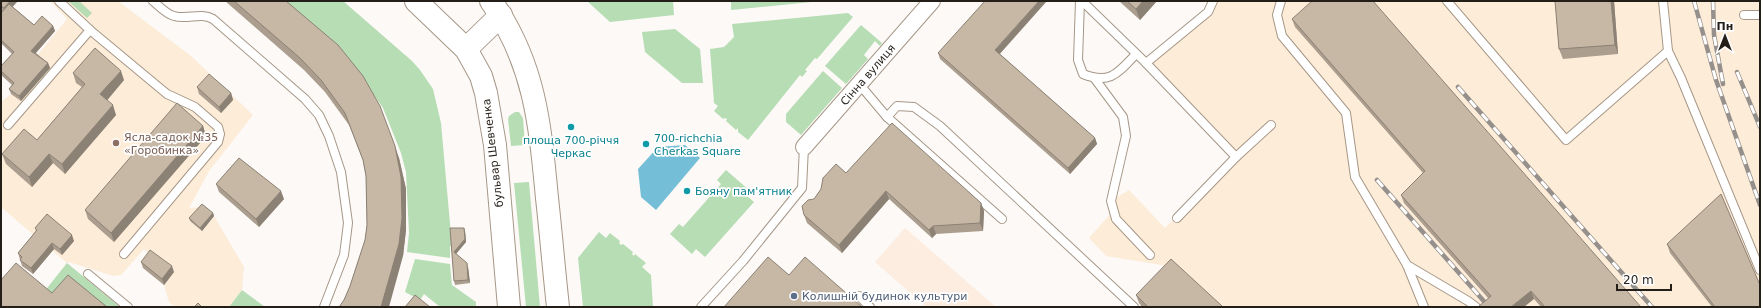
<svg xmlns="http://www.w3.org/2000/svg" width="1761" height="308" font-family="'DejaVu Sans',sans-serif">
	<rect width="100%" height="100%" fill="#fcf9f6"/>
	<polygon fill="#fcede0" points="905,228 996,307 926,307 875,262"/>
	<g fill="#fdecd8">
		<polygon points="50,1 118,1 191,56 253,115 209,171 189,208 203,207 214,216 244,267 242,290 229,307 175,307 169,302 164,285 143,268 152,256 144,249 121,275 113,276 69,262 67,263 2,208 1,102 11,94 40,61 36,57 67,19"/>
		<polygon points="1213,1 1760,1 1760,307 1217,307 1174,267 1106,256 1089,238 1114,210 1111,201 1129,190 1165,228 1236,157 1146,63 1208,12"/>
	</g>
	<g fill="#b7ddb5">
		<polygon points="68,1 79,1 92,13 87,18"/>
		<polygon points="283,1 343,1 412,61 420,70 433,89 441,123 452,246 450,246 450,258 407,252 409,233 406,172 401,153 383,108 365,82"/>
		<polygon points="587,1 673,1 674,15 610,22"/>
		<polygon points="731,1 821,1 731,10"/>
		<polygon points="848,13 853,17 817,59 815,58 805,70 807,71 802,77 800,75 748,140 738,132 738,128 736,130 726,121 727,119 725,118 723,119 714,111 718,106 714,103 710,49 724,47 734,37 732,24"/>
		<polygon points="861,25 882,43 880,46 875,41 864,55 868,59 846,84 825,66"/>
		<polygon points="675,29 700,49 703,83 682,83 645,52 642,32"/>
		<polygon points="823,71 842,88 801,135 786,122 786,114"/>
		<polygon points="515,112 519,112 523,118 525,145 511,146 508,119 509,116"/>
		<polygon points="726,170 749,190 745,194 754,202 705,257 696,249 692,254 670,234 679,224 683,227 721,184 717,180"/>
		<polygon points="529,182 540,307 526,307 514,183"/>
		<polygon points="599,232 606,238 610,233 620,241 619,243 621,245 623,244 633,252 632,254 634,256 635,254 646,263 642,267 651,275 653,307 583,307 578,258"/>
		<polygon points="415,259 450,264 452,285 476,302 476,307 440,307 424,294 420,300 405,292"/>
		<polygon points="67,263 120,307 53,304 40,297"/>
		<polygon points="242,290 265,307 229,307"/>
	</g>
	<polygon fill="#74bfd7" points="685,145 700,158 656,210 641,197 638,169 658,147"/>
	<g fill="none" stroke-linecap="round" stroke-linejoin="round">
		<defs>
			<g id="lane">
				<path d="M153 1C159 6 166 14 174 16 188 20 200 12 213 19L305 99 319 115 329 136 341 172 348 223 344 255 324 307"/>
				<path d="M1080 1 1078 60 1083 74C1110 85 1118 73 1136 54"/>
				<polyline points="1082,1 1146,63 1208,12 1213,1"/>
				<polyline points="1281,1 1277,15 1282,36 1346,113 1355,177 1407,265 1424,307"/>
				<polyline points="1447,1 1566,140 1668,51 1681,78 1760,270"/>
				<polyline points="1663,1 1668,51"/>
				<polyline points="1744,15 1760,15"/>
				<polyline points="90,30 167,94 195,107 218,127 220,134 218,142 124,254"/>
				<polyline points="1146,63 1236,157 1271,125"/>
				<polyline points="1095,79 1123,117 1126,136 1111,201 1116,219 1150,255"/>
				<polyline points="860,85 887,117 1002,219"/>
				<polyline points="887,117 897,106 914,107 940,126 1134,307"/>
				<polyline points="8,125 90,30 59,1"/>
				<polyline points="1177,218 1236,157"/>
				<polyline points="1407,265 1468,301 1476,307"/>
				<polyline points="88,274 128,307"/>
				<polyline points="859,296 870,307"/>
				<polyline points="701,307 743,261 802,188 804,147"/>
			</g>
			<polyline id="street" points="804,147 932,1"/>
			<g id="secondary">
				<polyline points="416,1 466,49 481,76 486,93 495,145 509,307"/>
				<path d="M491 1C535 64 540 124 547 198 551 234 554 271 558 307"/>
				<polyline points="466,49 501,15"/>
			</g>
		</defs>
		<use href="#lane" stroke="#a69787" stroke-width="10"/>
		<use href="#street" stroke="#a69787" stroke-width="18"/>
		<use href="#secondary" stroke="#a69787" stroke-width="24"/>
		<use href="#lane" stroke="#fff" stroke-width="8"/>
		<use href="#street" stroke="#fff" stroke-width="16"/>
		<use href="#secondary" stroke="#fff" stroke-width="22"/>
		<defs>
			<g id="rail">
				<polyline points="1694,1 1716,80 1760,205"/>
				<polyline points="1713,1 1714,35 1723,84"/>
				<polyline points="1737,72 1760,127"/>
				<polyline points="1458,87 1652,307"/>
				<polyline points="1377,180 1489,307"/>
			</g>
		</defs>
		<use href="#rail" stroke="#95908c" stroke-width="4.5"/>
		<use href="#rail" stroke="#fff" stroke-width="3" stroke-dasharray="9" stroke-linecap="butt"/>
	</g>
	<g fill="#ab9e8f">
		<polygon points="1,1 13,7 34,25 53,26 55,31 36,53 48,63 50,68 21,101 11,94 9,89 12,85 1,75 1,66 12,54 1,43 1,13 3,11 1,10"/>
		<polygon points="225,1 286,1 399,158 406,189 406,230 403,256 344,300 350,286 365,240 367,225 366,176 363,160 349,125 325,92 304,70"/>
		<polygon points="1119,1 1157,1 1140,20"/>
		<polygon points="1555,1 1614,1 1618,54 1563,59 1559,49"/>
		<polygon points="1292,19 1641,307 1541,307 1534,299 1488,298 1404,203 1401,195 1423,173 1295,27"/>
		<polygon points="938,53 1000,54 1095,138 1097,144 1070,174 940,59"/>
		<polygon points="73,73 124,80 107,100 116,115 65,174 53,163 32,187 6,164 2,154 37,140 82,87 76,83"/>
		<polygon points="197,87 231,93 233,100 221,113 199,94"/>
		<polygon points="203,126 206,136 114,242 88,219 85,210"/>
		<polygon points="846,173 981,203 984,211 983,231 936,234 932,238 889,199 842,253 807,223 804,215"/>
		<polygon points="216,184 284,199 259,227 219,192"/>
		<polygon points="213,213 214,216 202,231 190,221 189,218"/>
		<polygon points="35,228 74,241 62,255 54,249 33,274 22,266 18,253 36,231"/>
		<polygon points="450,228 465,231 466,242 456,254 468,267 470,283 455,285 454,281"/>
		<polygon points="1667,244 1760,307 1712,307 1670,253"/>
		<polygon points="141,262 174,272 164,285 143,268"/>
		<polygon points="1136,295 1222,306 1222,307 1142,307 1139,303"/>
	</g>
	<g fill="#8b8174">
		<polygon points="10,1 18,1 6,14 4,8"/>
		<polygon points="1039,1 1047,1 998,56 995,50"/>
		<polygon points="1143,1 1157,1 1140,20 1136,9"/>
		<polygon points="1611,1 1614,1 1618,54 1615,45"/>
		<polygon points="53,26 55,31 33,56 31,51"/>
		<polygon points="48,63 50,68 21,101 19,96"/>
		<polygon points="121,71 124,80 104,104 100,94"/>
		<polygon points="231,93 233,100 221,113 219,107"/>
		<polygon points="113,105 116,115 65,174 62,164"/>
		<polygon points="203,126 206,136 114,242 111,233"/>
		<polygon points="1095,138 1097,144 1070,174 1068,168"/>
		<polygon points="395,146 399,158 406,189 406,230 403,256 389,307 381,307"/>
		<polygon points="49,154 53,163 32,187 29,177"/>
		<polygon points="281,191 284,199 259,227 256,219"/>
		<polygon points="886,191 889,199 842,253 839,245"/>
		<polygon points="981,203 984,211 983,231 980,223"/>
		<polygon points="213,213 214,216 202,231 200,228"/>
		<polygon points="933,226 936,234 932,238 929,230"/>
		<polygon points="464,228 465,231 466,242 455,255 454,252"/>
		<polygon points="72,235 74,241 62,255 60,249"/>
		<polygon points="52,243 54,249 33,274 31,268"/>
		<polygon points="467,263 468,267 470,283 468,280"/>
		<polygon points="172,266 174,272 164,285 162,279"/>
		<polygon points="1531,291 1534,299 1524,307 1511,307"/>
	</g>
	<g fill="#c7b8a6" stroke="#8b8174">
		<polygon points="1,1 10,1 4,8 1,6"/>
		<polygon points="234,1 286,1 338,45 363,76 380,106 395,146 401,177 402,218 399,244 381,307 339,307 344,300 350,286 365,240 367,225 366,176 363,160 345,113 321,80 300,58"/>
		<polygon points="985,1 1039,1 995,50 1095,138 1068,168 938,53"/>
		<polygon points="1127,1 1143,1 1136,9"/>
		<polygon points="1312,1 1373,1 1641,307 1545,307 1531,291 1511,307 1478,307 1491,296 1401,195 1425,171 1292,19"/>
		<polygon points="1555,1 1611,1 1615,45 1559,49"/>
		<polygon points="9,4 34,25 42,16 53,26 31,51 48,63 19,96 9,89 14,83 1,71 1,66 14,52 1,40 1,13"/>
		<polygon points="95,48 121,71 100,94 113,105 62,164 49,154 29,177 2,154 24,129 37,140 85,84 73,73"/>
		<polygon points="209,74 231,93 219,107 197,87"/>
		<polygon points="177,103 203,126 111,233 85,210"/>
		<polygon points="892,123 981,203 980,223 933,226 929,230 886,191 839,245 804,215 802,206 808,200 814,199 821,189 823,178 836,164 846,173"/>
		<polygon points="239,158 281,191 256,219 216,184"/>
		<polygon points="1721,194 1760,285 1760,307 1715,307 1667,244"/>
		<polygon points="202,204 213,213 200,228 189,218"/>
		<polygon points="47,214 72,235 60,249 52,243 31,268 20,260 22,257 18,253 37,230 35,228"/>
		<polygon points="450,228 464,228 465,239 454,252 467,263 468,280 454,281"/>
		<polygon points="150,250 172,266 162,279 141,262"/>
		<polygon points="768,257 789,275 805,257 862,307 724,307"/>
		<polygon points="1171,259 1222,306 1221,307 1148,307 1136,295"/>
		<polygon points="16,263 52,293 68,275 107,307 1,307 1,280"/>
		<polygon points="415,295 430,307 405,307"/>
		<polygon points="198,303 202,307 194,307"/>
	</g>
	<g fill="#0f9aa8" stroke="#fff" stroke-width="1.5">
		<circle cx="571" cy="127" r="4"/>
		<circle cx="646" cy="144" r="4"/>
		<circle cx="687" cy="191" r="4"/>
	</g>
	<circle fill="#8d6e63" stroke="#fff" stroke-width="1.5" cx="116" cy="143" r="4"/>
	<circle fill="#5c6f8a" stroke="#fff" stroke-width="1.5" cx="794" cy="296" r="4"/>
	<g text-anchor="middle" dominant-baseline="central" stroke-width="3.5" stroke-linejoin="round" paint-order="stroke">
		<g font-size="11" fill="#241e18" stroke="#fff">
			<text transform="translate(868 75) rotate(-49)">Сінна вулиця</text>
			<text transform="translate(493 153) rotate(-97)">бульвар Шевченка</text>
		</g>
		<g font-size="11" fill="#785e54" stroke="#fff" text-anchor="start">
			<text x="124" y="137">Ясла-садок №35<tspan x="124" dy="13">«Горобинка»</tspan></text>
		</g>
		<g font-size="11" fill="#0d838f" stroke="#fff" text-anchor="start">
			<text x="654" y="138">700-richchia<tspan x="654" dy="13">Cherkas Square</tspan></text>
			<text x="571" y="140" text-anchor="middle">площа 700-річчя<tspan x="571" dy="13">Черкас</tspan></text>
			<text x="695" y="191">Бояну пам'ятник</text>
		</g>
		<g font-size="11" fill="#4e5e75" stroke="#fff" text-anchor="start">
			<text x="802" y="296">Колишній будинок культури</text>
		</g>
	</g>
	<rect width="1761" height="308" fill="none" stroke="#241e18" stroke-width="4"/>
	<g transform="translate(1725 36)" stroke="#ffffff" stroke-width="3" paint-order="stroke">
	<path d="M0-3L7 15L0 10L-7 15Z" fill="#241e18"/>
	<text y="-6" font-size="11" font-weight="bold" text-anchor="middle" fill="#241e18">Пн</text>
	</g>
	<path d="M1617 284v6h54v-6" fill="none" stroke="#241e18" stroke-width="2"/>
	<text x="1623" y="284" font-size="12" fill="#241e18" stroke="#ffffff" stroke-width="3" paint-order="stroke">20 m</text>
</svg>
